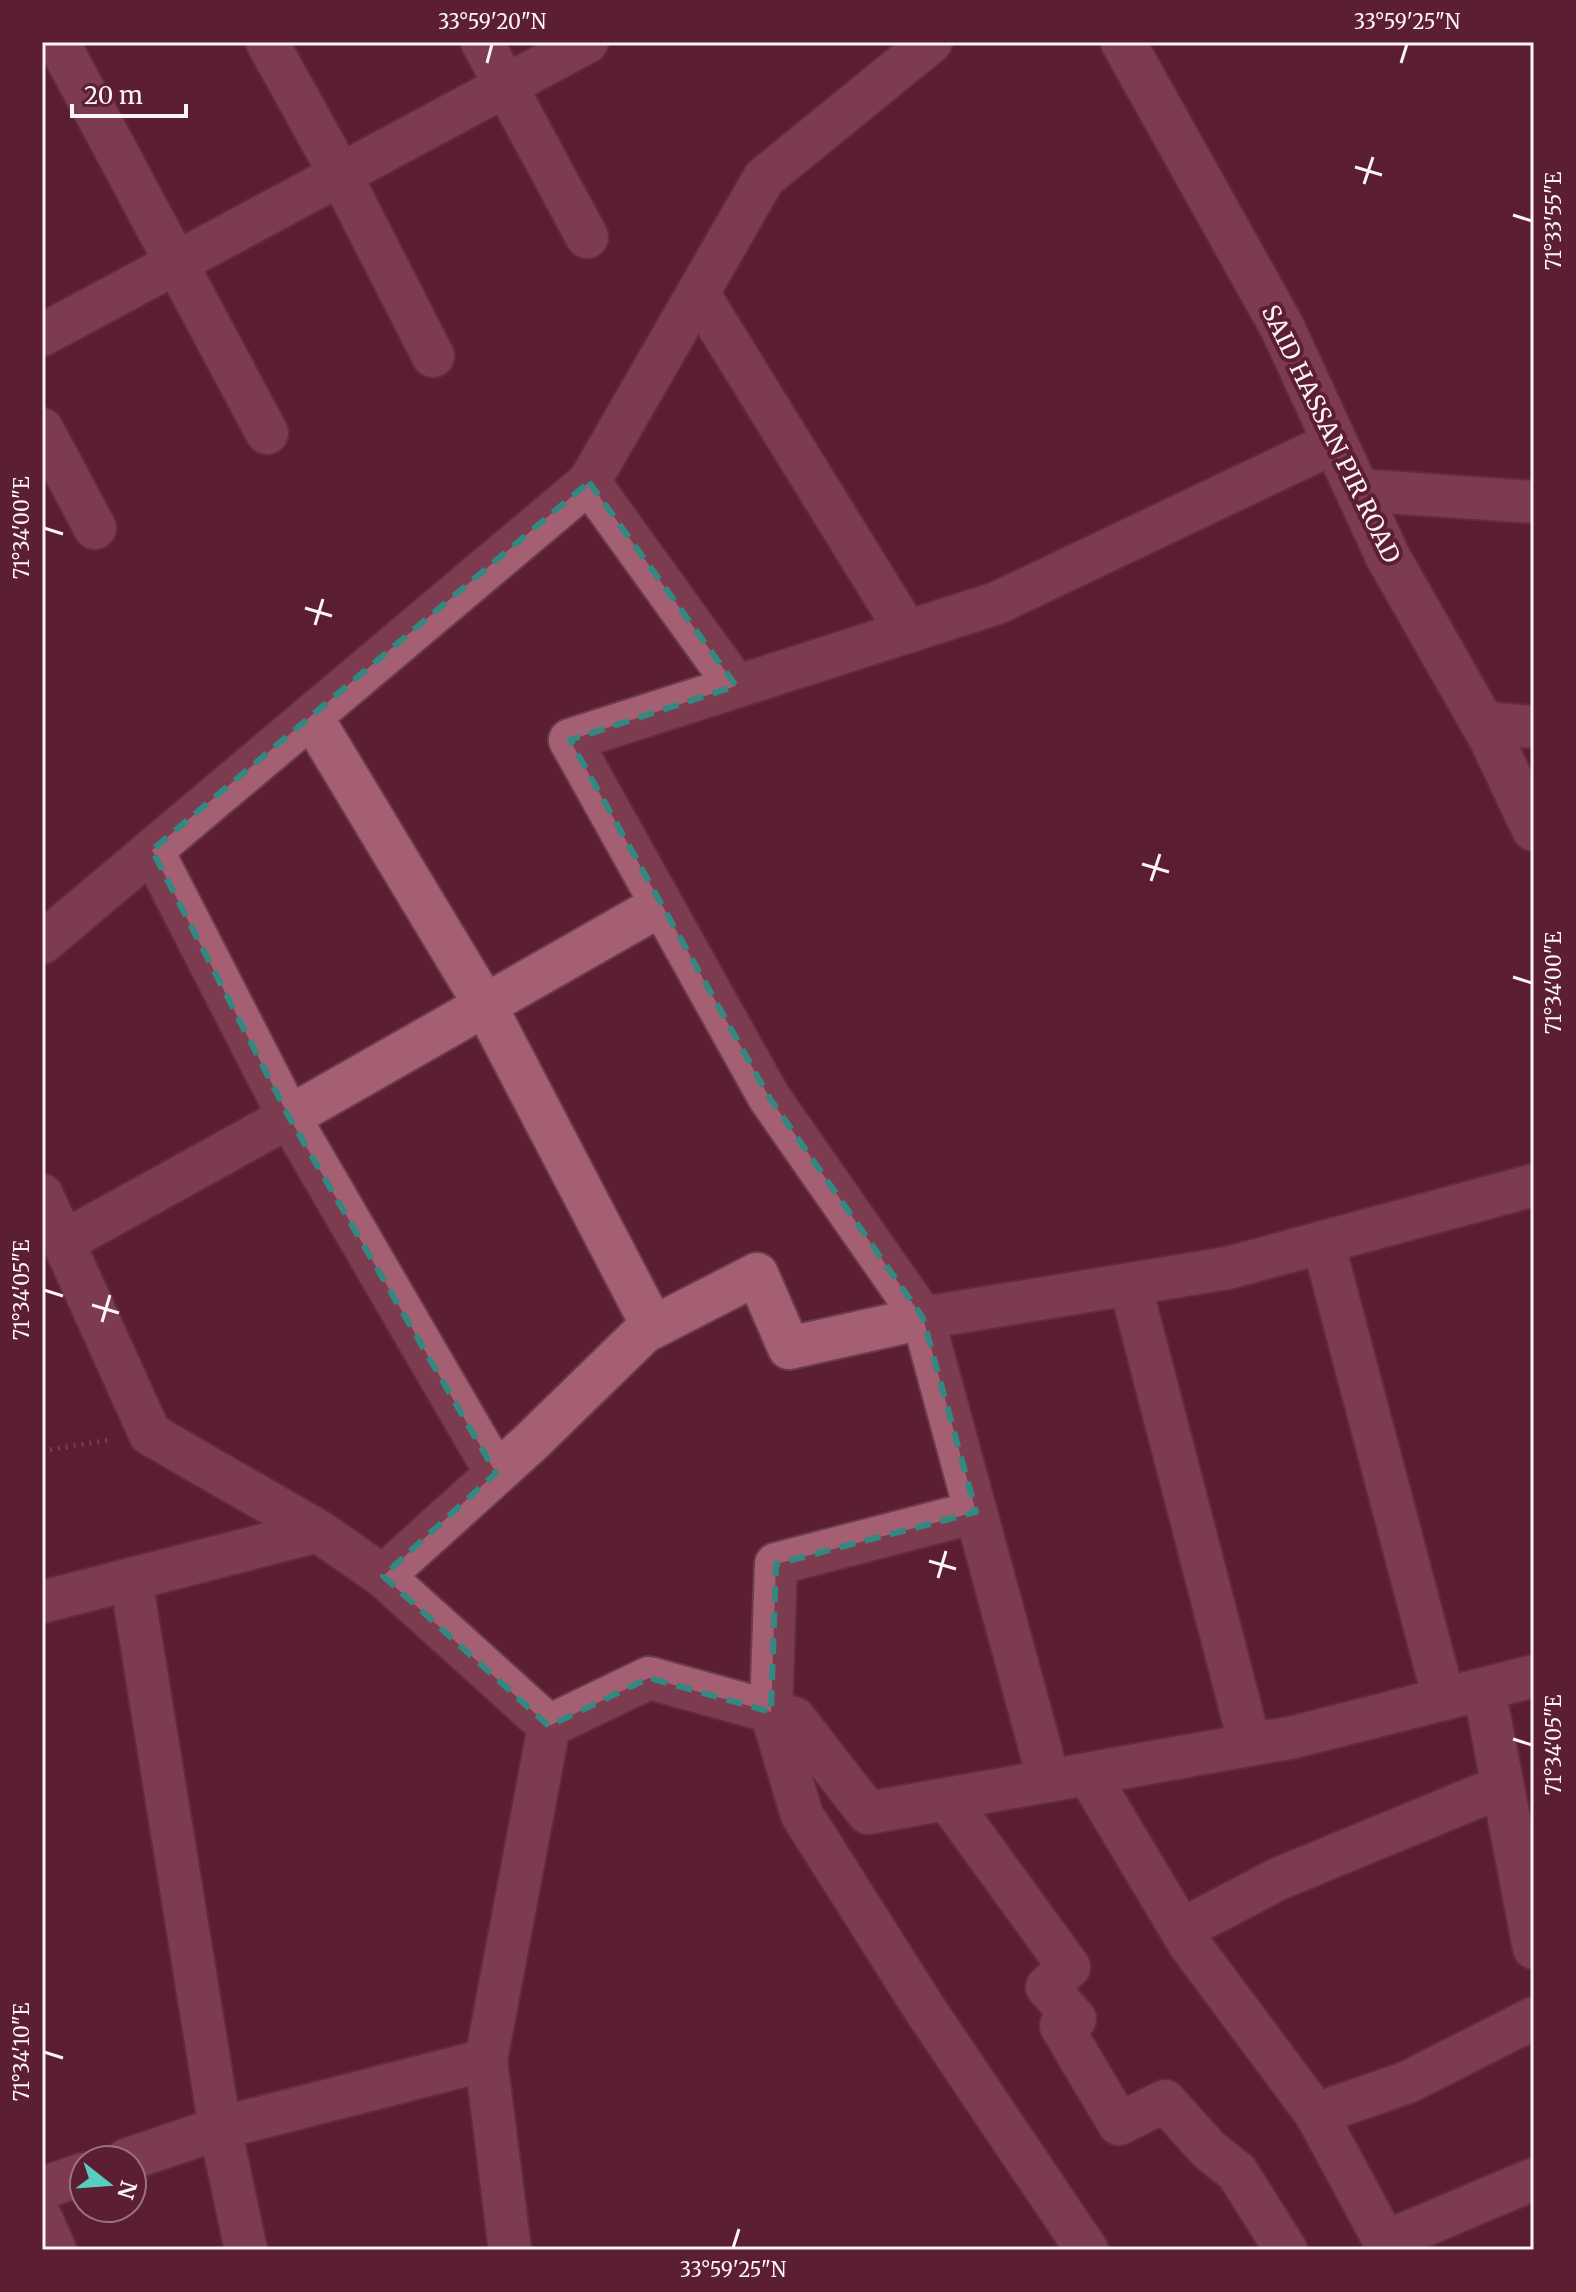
<svg xmlns="http://www.w3.org/2000/svg" width="1576" height="2292" font-family="Merriweather,serif">
	<rect width="100%" height="100%" fill="#5b1e32"/>
	<g fill="none" stroke-linecap="round" stroke-linejoin="round">
		<defs>
			<g id="minor">
				<polyline points="58,42 267,433"/>
				<polyline points="267,42 340,174 433,356"/>
				<polyline points="482,42 587,237"/>
				<polyline points="698,293 907,632"/>
				<polyline points="42,335 587,42"/>
				<polyline points="42,429 95,528"/>
				<polyline points="589,482 736,686"/>
				<polyline points="1357,490 1534,502"/>
				<polyline points="311,716 485,1005 653,1327"/>
				<polyline points="1483,723 1534,727"/>
				<polyline points="152,850 289,1117 496,1473"/>
				<polyline points="42,943 589,482 764,178 931,42"/>
				<polyline points="42,1195 150,1434 318,1531"/>
				<polyline points="63,1242 289,1117 661,905"/>
				<polyline points="1323,1242 1444,1699"/>
				<polyline points="1130,1284 1250,1745"/>
				<polyline points="976,1512 776,1564 771,1712 802,1815 924,2008 1087,2250"/>
				<polyline points="131,1579 220,2128 246,2250"/>
				<polyline points="42,1602 318,1531 383,1576"/>
				<polyline points="1484,1689 1534,1948"/>
				<polyline points="549,1726 649,1678 794,1718 868,1813 1294,1737 1534,1676"/>
				<polyline points="1088,1774 1190,1945 1316,2114 1385,2242 1534,2179"/>
				<polyline points="1049,1781 923,1318 769,1097 570,740 997,603 1335,442"/>
				<polyline points="947,1799 1069,1967 1047,1987 1075,2019 1061,2026 1119,2124 1165,2101 1209,2150 1237,2172 1286,2250"/>
				<polyline points="1181,1930 1278,1879 1503,1786"/>
				<polyline points="1316,2114 1408,2082 1534,2018"/>
				<polyline points="126,2160 220,2128 486,2060"/>
				<polyline points="42,2188 84,2174"/>
				<polyline points="42,2220 55,2250"/>
				<polyline points="510,2250 486,2060 549,1726 383,1576 530,1443 644,1332 757,1274 789,1348 923,1318 1228,1268 1534,1185"/>
			</g>
			<polyline id="tertiary" points="1123,42 1282,327 1388,557 1492,740 1534,829"/>
		</defs>
		<use href="#minor" stroke="#6b3b4e" stroke-width="46"/>
		<use href="#tertiary" stroke="#6b3b4e" stroke-width="48"/>
		<polyline stroke="#956b78" stroke-width="5" stroke-dasharray="2 6" stroke-linecap="butt" points="42,1451 110,1440"/>
		<use href="#minor" stroke="#a45f72" stroke-width="42"/>
		<use href="#tertiary" stroke="#a45f72" stroke-width="44"/>
	</g>
	<path d="M0 0H1576V2292H0ZM589 482 736 686 570 740 769 1097 923 1318 976 1512 776 1564 771 1712 649 1678 549 1726 383 1576 496 1473 289 1117 152 850Z" fill="#5b1e32" fill-opacity=".55" fill-rule="evenodd"/>
	<path fill="none" stroke="#328982" stroke-width="6" stroke-dasharray="16 10" stroke-linejoin="round" d="M589 482 736 686 570 740 769 1097 923 1318 976 1512 776 1564 771 1712 649 1678 549 1726 383 1576 496 1473 289 1117 152 850Z"/>
	<path fill="none" stroke="#fbf3f4" stroke-width="3" d="M487 63 492 44M1401 63 1407 44M1355 167 1382 175M1364 184 1373 157M1513 215 1532 221M44 528 63 534M305 608 332 616M315 625 323 599M1142 864 1169 872M1151 881 1160 854M1513 977 1532 983M44 1290 63 1296M92 1305 119 1313M102 1322 110 1295M929 1561 956 1569M938 1578 946 1551M1513 1739 1532 1745M44 2052 63 2058M733 2248 739 2229"/>
	<g text-anchor="middle" dominant-baseline="central" stroke-width="8" stroke-linejoin="round" paint-order="stroke">
		<g font-size="24" fill="#fbf3f4" stroke="#5b1e32">
			<text transform="translate(1331 434) rotate(64)">SAID HASSAN PIR ROAD</text>
		</g>
	</g>
	<rect width="1576" height="2292" fill="none" stroke="#5b1e32" stroke-width="88"/>
	<g transform="translate(108 2184) rotate(107)"><circle r="38" fill="#5b1e32" stroke="#9b7380" stroke-width="2"/>
	<path d="M0-6L14 30L0 20L-14 30Z" fill="#59cebe"/>
	<text y="-12" font-size="22" font-weight="bold" text-anchor="middle" fill="#fbf3f4">N</text>
	</g>
	<path d="M72 104v12h114v-12" fill="none" stroke="#fbf3f4" stroke-width="4"/>
	<text x="84" y="104" font-size="24" fill="#fbf3f4" stroke="#5b1e32" stroke-width="6" paint-order="stroke">20 m</text>
	<rect x="44" y="44" width="1488" height="2204" fill="none" stroke="#fbf3f4" stroke-width="3"/>
	<g font-size="20" text-anchor="middle" fill="#fbf3f4">
		<text x="492" y="29">33°59'20"N</text>
		<text x="1407" y="29">33°59'25"N</text>
		<text transform="translate(1554 221) rotate(-90)" y="7">71°33'55"E</text>
		<text transform="translate(22 528) rotate(-90)" y="7">71°34'00"E</text>
		<text transform="translate(1554 983) rotate(-90)" y="7">71°34'00"E</text>
		<text transform="translate(22 1290) rotate(-90)" y="7">71°34'05"E</text>
		<text transform="translate(1554 1745) rotate(-90)" y="7">71°34'05"E</text>
		<text transform="translate(22 2052) rotate(-90)" y="7">71°34'10"E</text>
		<text x="733" y="2277">33°59'25"N</text>
	</g>
</svg>
